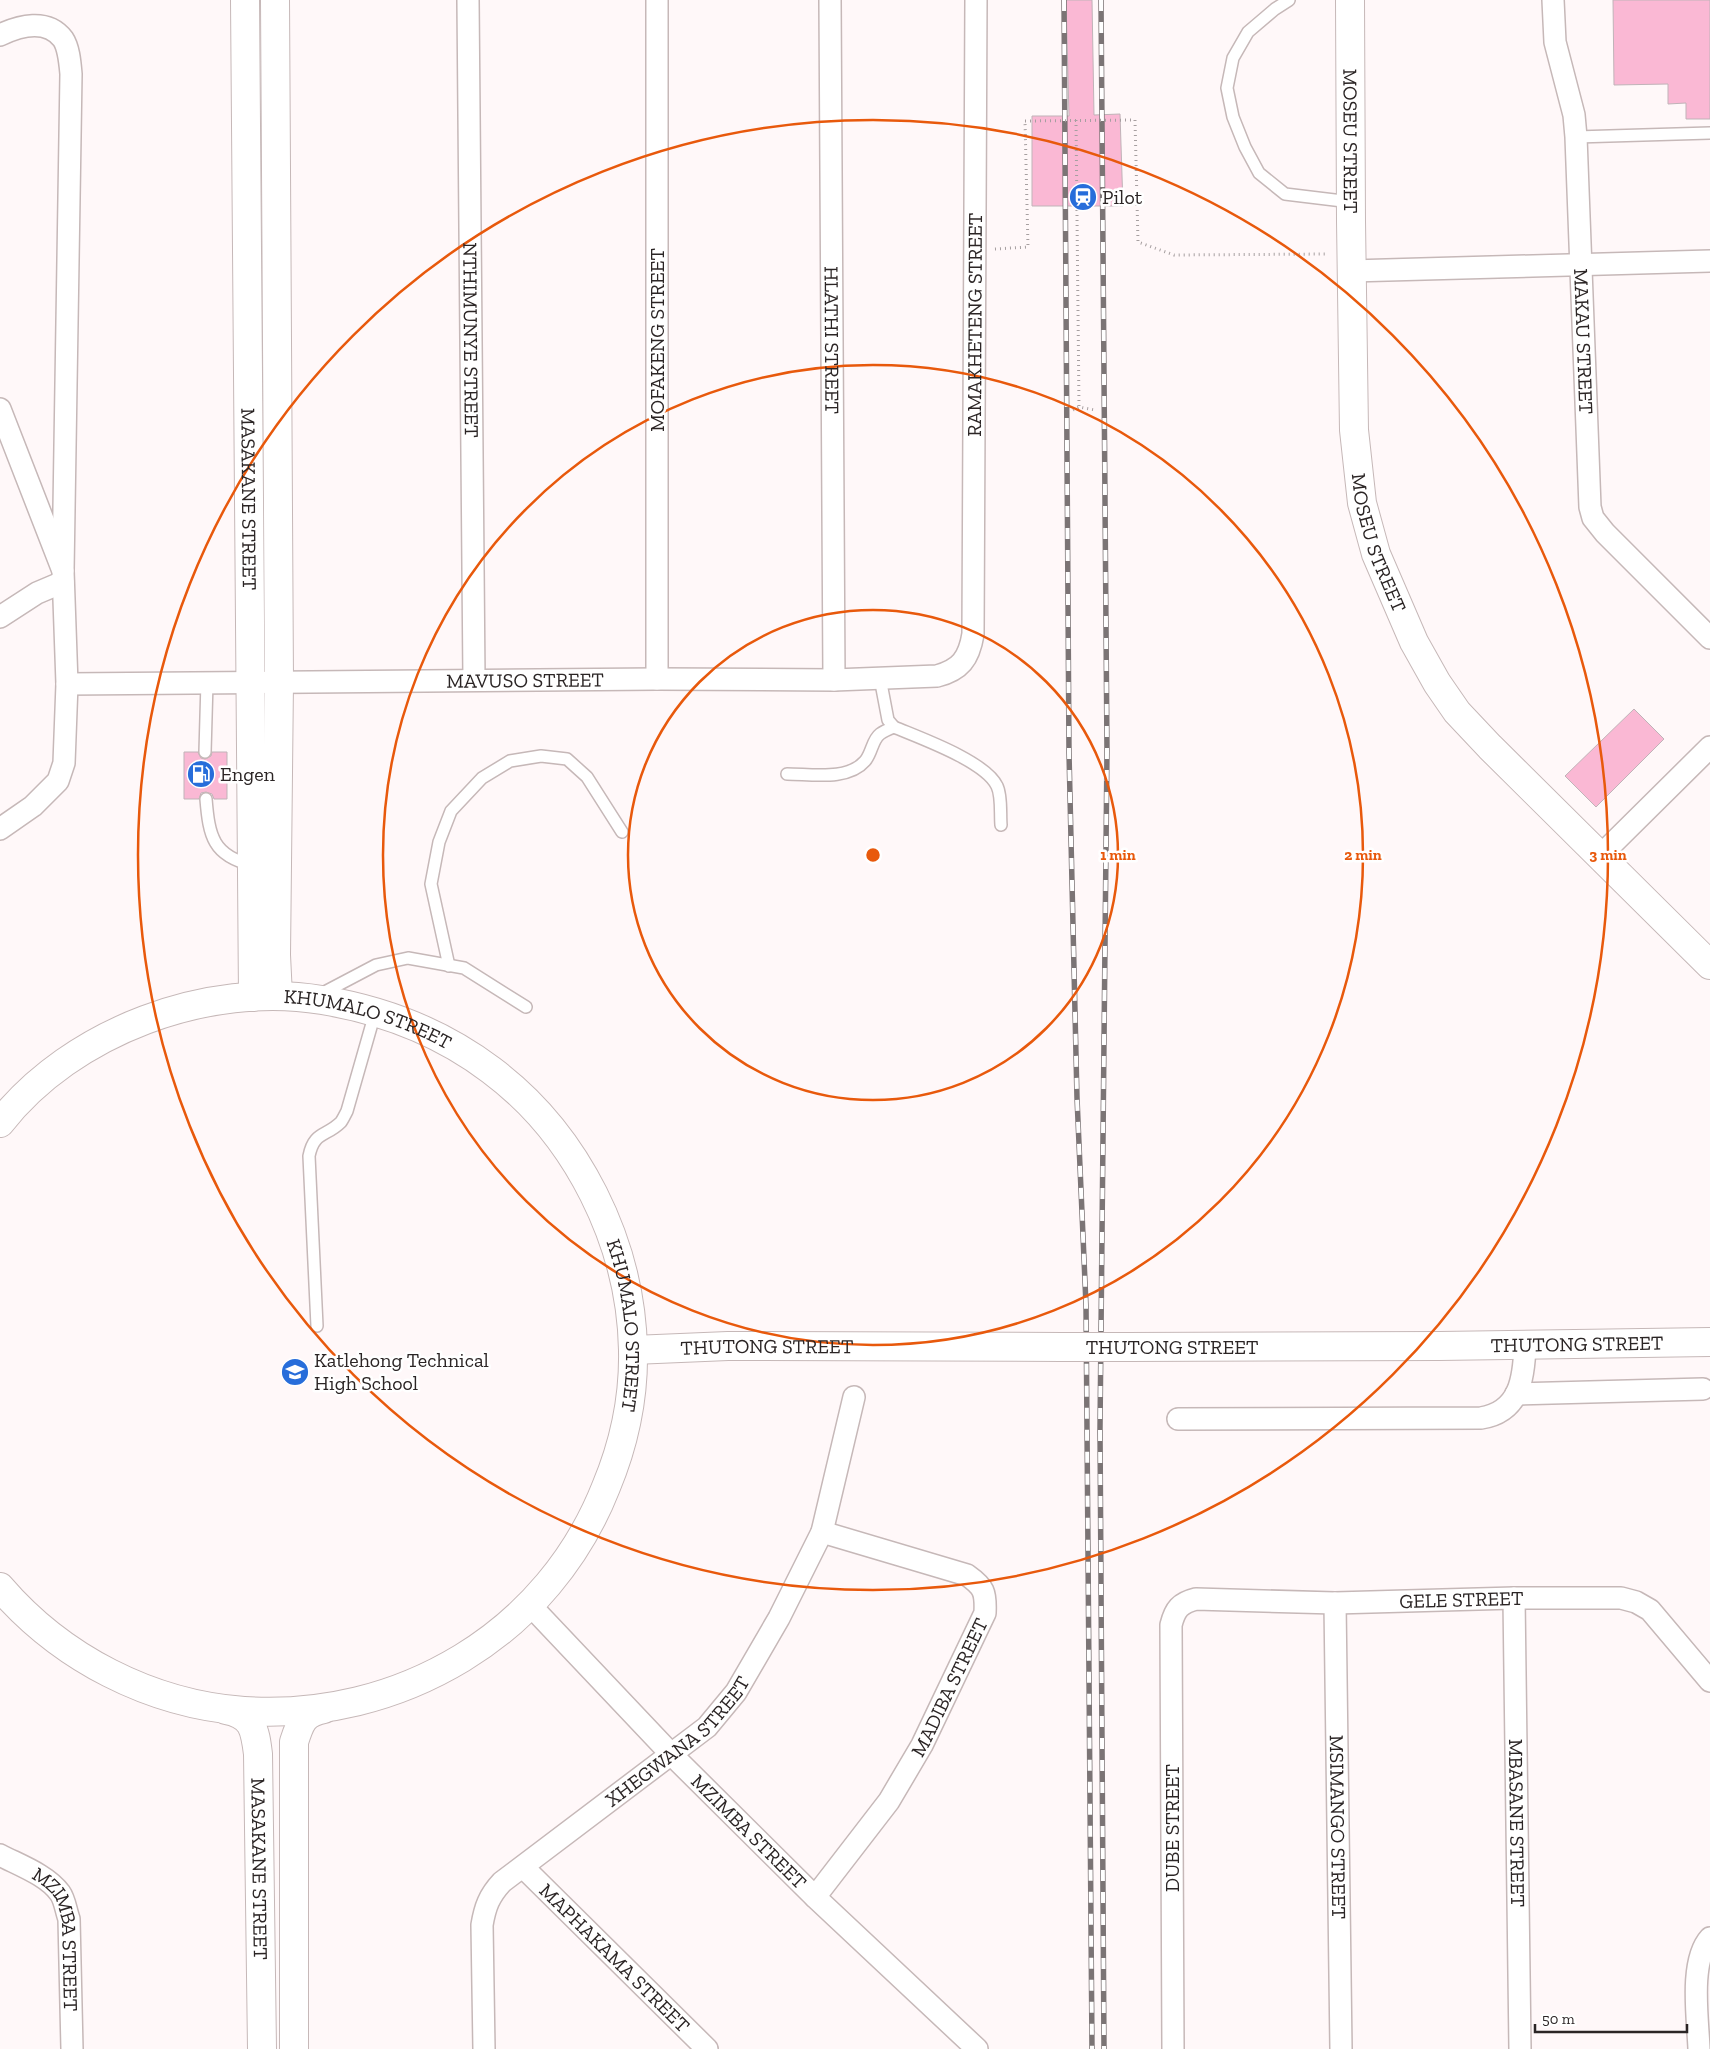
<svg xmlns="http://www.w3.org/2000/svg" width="1710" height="2049" font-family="'Zilla Slab',serif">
	<rect width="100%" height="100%" fill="#fff8f9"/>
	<g fill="#fab8d4" stroke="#c0b3b8">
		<polygon points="1066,0 1092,0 1094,115 1120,114 1123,206 1032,206 1032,116 1069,116"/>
		<polygon points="1613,0 1710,0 1710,119 1686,119 1686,103 1668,104 1668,84 1614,85"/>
		<polygon points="1634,709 1664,739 1596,807 1565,776"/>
		<polygon points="184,752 198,752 201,758 205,759 211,756 212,752 227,752 227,799 214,799 212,794 206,792 201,793 199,799 184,799"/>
	</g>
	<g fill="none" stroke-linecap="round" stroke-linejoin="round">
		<defs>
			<g id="service">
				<polyline points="1289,0 1275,9 1248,32 1233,58 1227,88 1233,117 1245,147 1259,173 1285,194 1351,202"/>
				<polyline points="1576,137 1710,133"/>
				<path d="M880 678 888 720 894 727C920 738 985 761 997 786 1002 796 1000 814 1001 825"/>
				<polyline points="205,752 207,682"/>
				<path d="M787 774C811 774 848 781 865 761 872 753 872 740 880 734 884 731 889 729 894 727"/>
				<path d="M206 799C209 836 213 856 252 865"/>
				<polyline points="449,966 431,884 439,842 451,811 482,778 510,761 541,756 567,759 587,777 622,832"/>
				<polyline points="319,995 376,965 408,958 464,968 526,1007"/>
				<path d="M317 1326 309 1156C314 1131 326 1137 341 1122 343 1119 345 1115 347 1111L375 1013"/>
			</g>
			<g id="minor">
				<path id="s1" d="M468 0 474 680"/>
				<polyline points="657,0 657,679"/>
				<path id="s2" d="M830 0 834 680"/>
				<path id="s3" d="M1553 0 1555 42 1574 115 1576 137 1590 507 1593 518 1605 533 1710 638"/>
				<path d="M0 35C19 26 47 18 63 39 69 48 70 63 71 74L63 571"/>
				<polyline points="1351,271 1710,261"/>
				<polyline points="0,409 63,571 67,684 64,763 58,781 33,806 0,829"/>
				<polyline points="0,617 37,593 63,582"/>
				<path id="s4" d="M67 684 657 679 834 680 937 676C960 670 969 659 973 634L976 0"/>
				<polyline points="1600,856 1710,747"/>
				<polyline points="1516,1394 1703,1389"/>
				<path d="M1178 1419 1481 1418C1520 1412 1524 1378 1525 1345"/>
				<path id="s5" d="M1514 1598 1520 2049"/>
				<path id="s6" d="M1335 1603 1341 2049"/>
				<path id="s7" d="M530 1605 671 1754 815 1897 977 2049"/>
				<path id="s8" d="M0 1855C19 1865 47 1875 60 1893 65 1900 66 1911 69 1919L72 2049"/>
				<path id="s9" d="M523 1867 707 2049"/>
				<path id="s10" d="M815 1897 889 1801 922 1745 985 1613C986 1592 984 1587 967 1575L822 1532"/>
				<path id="s11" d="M484 2049 482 1925C485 1907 489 1896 502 1882L707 1727 736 1692 779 1618 822 1532 854 1397"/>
				<path id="s12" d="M1173 2049 1171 1625C1175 1609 1180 1603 1196 1599L1335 1603 1514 1598H1621L1636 1602 1650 1610 1710 1681"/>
				<path d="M1699 2049C1698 2020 1689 1961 1710 1938"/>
			</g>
			<g id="tertiary">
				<path id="s13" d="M245 0 253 997"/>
				<polyline points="275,0 279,682 276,955 278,996"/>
				<path id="s14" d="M1350 0 1351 221 1354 430 1362 503 1376 554 1414 642 1437 683 1457 712 1490 747 1710 965"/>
				<path id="s15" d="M0 1123C72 1031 208 981 322 1000 383 1010 442 1033 491 1070 577 1134 631 1243 633 1350 634 1397 624 1444 606 1487 578 1558 528 1618 462 1658 396 1698 321 1716 244 1711 150 1704 61 1658 0 1587"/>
				<path id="s16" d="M1127 1347 1439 1346 1710 1342"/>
				<path id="s17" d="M633 1350 728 1346 1063 1347"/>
				<path id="s18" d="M226 1710C253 1715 255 1730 258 1754L262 2049"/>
				<path d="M294 2049V1742C300 1723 303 1713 324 1709"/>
			</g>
		</defs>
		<use href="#service" stroke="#c6b8b8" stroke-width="14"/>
		<use href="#minor" stroke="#c6b8b8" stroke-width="24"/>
		<use href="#tertiary" stroke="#c6b8b8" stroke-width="30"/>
		<g stroke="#a69fa0" stroke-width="3" stroke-dasharray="1 4" stroke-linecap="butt">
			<polyline points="1076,120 1079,407"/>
			<polyline points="1135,120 1138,242 1174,255 1328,254"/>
			<polyline points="995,249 1028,247 1025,121"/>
			<polyline points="1073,410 1079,407 1095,410"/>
		</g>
		<use href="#service" stroke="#fff" stroke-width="11"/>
		<use href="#minor" stroke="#fff" stroke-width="21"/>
		<use href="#tertiary" stroke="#fff" stroke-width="28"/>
		<defs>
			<g id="rail">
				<polyline points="1064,0 1069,753 1077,1098 1086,1305 1092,2049"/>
				<polyline points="1101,0 1107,751 1100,1429 1104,2049"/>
			</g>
		</defs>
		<use href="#rail" stroke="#7b7475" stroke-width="5.5"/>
		<use href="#rail" stroke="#fff" stroke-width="4" stroke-dasharray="11" stroke-linecap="butt"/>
		<defs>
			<polyline id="tertiary-bridge" points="1063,1347 1127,1347"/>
		</defs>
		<use href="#tertiary-bridge" stroke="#c6b8b8" stroke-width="30" stroke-linecap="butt"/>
		<polyline stroke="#a69fa0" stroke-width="3" stroke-dasharray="1 4" stroke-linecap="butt" points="1025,121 1135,120"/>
		<use href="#tertiary-bridge" stroke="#fff" stroke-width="28"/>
	</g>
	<g fill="none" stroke="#e8590c" stroke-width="2.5">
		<circle cx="873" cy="855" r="245"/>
		<circle cx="873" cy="855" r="490"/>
		<circle cx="873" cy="855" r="735"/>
	</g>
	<defs>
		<symbol id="station-disc" viewBox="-11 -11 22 22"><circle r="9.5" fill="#276dda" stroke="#fff"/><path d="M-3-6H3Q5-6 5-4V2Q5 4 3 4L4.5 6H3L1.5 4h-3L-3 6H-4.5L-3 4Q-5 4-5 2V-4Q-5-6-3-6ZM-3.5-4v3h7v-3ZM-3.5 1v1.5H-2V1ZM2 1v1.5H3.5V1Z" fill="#fff"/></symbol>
		<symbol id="fuel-disc" viewBox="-11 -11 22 22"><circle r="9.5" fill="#276dda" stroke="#fff"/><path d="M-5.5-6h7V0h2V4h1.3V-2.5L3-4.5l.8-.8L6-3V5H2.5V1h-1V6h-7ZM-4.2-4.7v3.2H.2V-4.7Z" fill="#fff"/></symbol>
		<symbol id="school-disc" viewBox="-11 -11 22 22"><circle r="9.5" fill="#276dda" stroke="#fff"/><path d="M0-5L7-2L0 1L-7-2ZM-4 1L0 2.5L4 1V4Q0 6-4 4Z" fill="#fff"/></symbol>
	</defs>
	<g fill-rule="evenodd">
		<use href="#station-disc" x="1067" y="181" width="32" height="32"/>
		<use href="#fuel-disc" x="185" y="758" width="32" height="32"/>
		<use href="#school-disc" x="279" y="1356" width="32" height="32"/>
	</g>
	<g text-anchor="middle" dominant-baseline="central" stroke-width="5" stroke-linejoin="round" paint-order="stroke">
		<g font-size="20" fill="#2b2525" stroke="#fff">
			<text stroke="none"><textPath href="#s14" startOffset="141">MOSEU STREET</textPath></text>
			<text stroke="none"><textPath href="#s4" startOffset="1239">RAMAKHETENG STREET</textPath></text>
			<text stroke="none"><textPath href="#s1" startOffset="340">NTHIMUNYE STREET</textPath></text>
			<text transform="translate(657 340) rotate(-90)">MOFAKENG STREET</text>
			<text stroke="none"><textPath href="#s2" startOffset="340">HLATHI STREET</textPath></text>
			<text stroke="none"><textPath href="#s3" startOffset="344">MAKAU STREET</textPath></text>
			<text stroke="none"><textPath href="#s13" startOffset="499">MASAKANE STREET</textPath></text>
			<text stroke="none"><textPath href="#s14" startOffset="546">MOSEU STREET</textPath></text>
			<text stroke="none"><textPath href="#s4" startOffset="458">MAVUSO STREET</textPath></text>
			<text stroke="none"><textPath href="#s15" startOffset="409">KHUMALO STREET</textPath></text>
			<text stroke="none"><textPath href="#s15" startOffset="844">KHUMALO STREET</textPath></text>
			<text stroke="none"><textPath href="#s16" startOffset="450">THUTONG STREET</textPath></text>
			<text stroke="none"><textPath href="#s17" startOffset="134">THUTONG STREET</textPath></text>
			<text x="1172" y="1347">THUTONG STREET</text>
			<text stroke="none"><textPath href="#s12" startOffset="728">GELE STREET</textPath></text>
			<text stroke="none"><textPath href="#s10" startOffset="250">MADIBA STREET</textPath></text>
			<text stroke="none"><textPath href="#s11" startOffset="398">XHEGWANA STREET</textPath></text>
			<text stroke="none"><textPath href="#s5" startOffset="225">MBASANE STREET</textPath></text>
			<text stroke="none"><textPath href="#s6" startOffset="224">MSIMANGO STREET</textPath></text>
			<text transform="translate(1172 1828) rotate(-90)">DUBE STREET</text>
			<text stroke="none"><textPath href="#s7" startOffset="315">MZIMBA STREET</textPath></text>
			<text stroke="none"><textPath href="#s18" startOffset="175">MASAKANE STREET</textPath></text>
			<text stroke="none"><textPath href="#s8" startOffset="115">MZIMBA STREET</textPath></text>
			<text stroke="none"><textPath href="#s9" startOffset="129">MAPHAKAMA STREET</textPath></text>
		</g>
		<g font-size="20" fill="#2b2525" stroke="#fff" text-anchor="start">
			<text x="1102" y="197">Pilot</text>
			<text x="220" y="774">Engen</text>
			<text x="314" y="1360">Katlehong Technical<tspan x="314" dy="23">High School</tspan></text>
		</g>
	</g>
	<circle cx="873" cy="855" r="8" fill="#e8590c" stroke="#fff" stroke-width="2.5"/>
	<g font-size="15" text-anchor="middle" font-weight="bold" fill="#e8590c" stroke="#fff" stroke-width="5" stroke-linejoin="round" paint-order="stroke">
		<text x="1118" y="860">1 min</text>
		<text x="1363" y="860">2 min</text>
		<text x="1608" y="860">3 min</text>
	</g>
	<path d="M1535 2024v8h152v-8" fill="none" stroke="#2b2525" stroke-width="2.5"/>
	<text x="1542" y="2024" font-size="15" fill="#2b2525" stroke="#ffffff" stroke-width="4" paint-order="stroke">50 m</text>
</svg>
